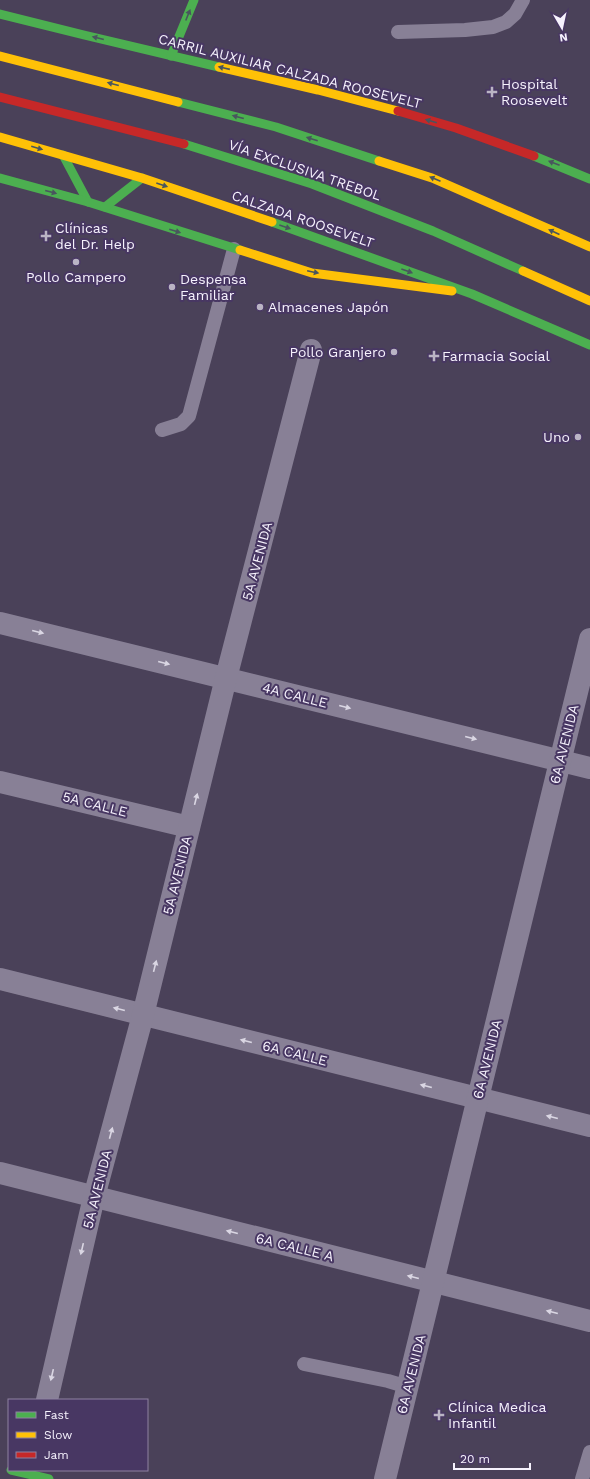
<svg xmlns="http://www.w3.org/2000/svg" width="590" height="1479" font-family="'Work Sans',sans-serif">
	<rect width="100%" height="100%" fill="#4a4159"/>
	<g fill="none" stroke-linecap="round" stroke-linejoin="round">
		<g stroke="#888096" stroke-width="14">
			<polyline points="398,32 465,30 493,27 506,22 515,14 523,0"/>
			<polyline points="162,430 181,424 189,416 234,249"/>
			<polyline points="304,1364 388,1381 408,1387"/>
			<polyline points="582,1479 590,1452"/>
		</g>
		<g stroke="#888096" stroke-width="22">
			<polyline points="0,623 590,768"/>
			<polyline points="0,782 189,827"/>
			<polyline points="0,979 590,1126"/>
			<polyline points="0,1173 590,1321"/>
			<polyline points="47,1400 94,1197 143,1015 226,678 311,350"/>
			<polyline points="385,1479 590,639"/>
		</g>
		<g stroke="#4caf50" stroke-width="9">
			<polyline points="0,14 84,35 219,67"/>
			<polyline points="171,56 194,0"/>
			<polyline points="178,102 276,127 379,161"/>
			<polyline points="184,144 312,184 433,231 523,271"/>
			<polyline points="63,155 88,202"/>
			<polyline points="534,156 590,179"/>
			<polyline points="0,178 88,202 240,250"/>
			<polyline points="105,207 142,178"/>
			<polyline points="272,222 472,294 590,345"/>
			<polyline points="11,1470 49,1479"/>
		</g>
		<g stroke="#ffc107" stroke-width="9">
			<polyline points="0,56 178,102"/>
			<polyline points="219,67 318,90 398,111"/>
			<polyline points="0,137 142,178 272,222"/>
			<polyline points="379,161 432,178 590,247"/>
			<polyline points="240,250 312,273 452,291"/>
			<polyline points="523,271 590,301"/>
		</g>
		<g stroke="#c62828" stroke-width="9">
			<polyline points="0,97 184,144"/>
			<polyline points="398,111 456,128 534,156"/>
		</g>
	</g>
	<defs><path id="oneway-solid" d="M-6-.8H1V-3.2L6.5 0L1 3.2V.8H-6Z"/></defs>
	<g fill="#49555e">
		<use href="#oneway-solid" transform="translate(188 15) rotate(-68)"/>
		<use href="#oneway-solid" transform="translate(98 38) rotate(-166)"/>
		<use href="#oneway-solid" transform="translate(224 68) rotate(-167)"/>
		<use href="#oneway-solid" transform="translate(113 84) rotate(-165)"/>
		<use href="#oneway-solid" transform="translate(238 117) rotate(-165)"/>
		<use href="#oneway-solid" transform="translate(431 121) rotate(-164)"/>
		<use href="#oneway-solid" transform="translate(312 139) rotate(-162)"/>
		<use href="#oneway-solid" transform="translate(37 148) rotate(16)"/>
		<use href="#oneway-solid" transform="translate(554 163) rotate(-159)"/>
		<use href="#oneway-solid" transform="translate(435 179) rotate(-157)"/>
		<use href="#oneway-solid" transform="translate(162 185) rotate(19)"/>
		<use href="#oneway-solid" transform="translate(51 192) rotate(15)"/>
		<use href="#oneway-solid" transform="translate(285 227) rotate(19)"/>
		<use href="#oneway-solid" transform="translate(175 231) rotate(17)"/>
		<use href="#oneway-solid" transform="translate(554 232) rotate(-156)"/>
		<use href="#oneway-solid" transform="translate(407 271) rotate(20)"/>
		<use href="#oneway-solid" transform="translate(313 272) rotate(12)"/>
	</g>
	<g fill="#dad6e3">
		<use href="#oneway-solid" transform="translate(38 632) rotate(14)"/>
		<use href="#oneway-solid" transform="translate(164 663) rotate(14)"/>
		<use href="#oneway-solid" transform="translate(345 707) rotate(14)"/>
		<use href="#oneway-solid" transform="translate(471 738) rotate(14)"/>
		<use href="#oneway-solid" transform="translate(196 799) rotate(-76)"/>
		<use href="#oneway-solid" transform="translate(155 966) rotate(-76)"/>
		<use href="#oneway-solid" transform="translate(119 1009) rotate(-166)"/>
		<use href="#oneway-solid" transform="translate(246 1041) rotate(-166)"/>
		<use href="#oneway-solid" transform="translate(426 1086) rotate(-166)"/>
		<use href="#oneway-solid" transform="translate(552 1117) rotate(-166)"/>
		<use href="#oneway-solid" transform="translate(111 1133) rotate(-75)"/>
		<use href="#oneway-solid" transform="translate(232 1232) rotate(-166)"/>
		<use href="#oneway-solid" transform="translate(82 1249) rotate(103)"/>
		<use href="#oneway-solid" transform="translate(413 1277) rotate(-166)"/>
		<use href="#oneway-solid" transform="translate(552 1312) rotate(-166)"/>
		<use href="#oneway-solid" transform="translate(52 1375) rotate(103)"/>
	</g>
	<g fill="#bab4c4" stroke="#483763" stroke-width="1.5">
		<path d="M490 86h4v4h4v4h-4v4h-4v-4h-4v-4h4z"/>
		<path d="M44 230h4v4h4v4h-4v4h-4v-4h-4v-4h4z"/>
		<circle cx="76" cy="262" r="4"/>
		<circle cx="172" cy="287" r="4"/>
		<circle cx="260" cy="307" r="4"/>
		<circle cx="394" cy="352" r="4"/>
		<path d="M432 350h4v4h4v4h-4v4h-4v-4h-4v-4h4z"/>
		<circle cx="578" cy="437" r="4"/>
		<path d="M437 1409h4v4h4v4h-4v4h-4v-4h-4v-4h4z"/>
	</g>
	<g text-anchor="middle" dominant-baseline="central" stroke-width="4" stroke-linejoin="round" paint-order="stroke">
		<g font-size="14" fill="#f6f2fd" stroke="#483763">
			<text transform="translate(290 71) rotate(14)">CARRIL AUXILIAR CALZADA ROOSEVELT</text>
			<text transform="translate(305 170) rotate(19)">VÍA EXCLUSIVA TREBOL</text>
			<text transform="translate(303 219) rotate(19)">CALZADA ROOSEVELT</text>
			<text transform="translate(257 561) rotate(-75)">5A AVENIDA</text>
			<text transform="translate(295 695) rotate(14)">4A CALLE</text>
			<text transform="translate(564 744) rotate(-76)">6A AVENIDA</text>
			<text transform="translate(95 804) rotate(14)">5A CALLE</text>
			<text transform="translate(177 875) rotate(-76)">5A AVENIDA</text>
			<text transform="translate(295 1053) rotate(14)">6A CALLE</text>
			<text transform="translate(487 1059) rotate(-76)">6A AVENIDA</text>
			<text transform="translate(97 1189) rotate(-76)">5A AVENIDA</text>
			<text transform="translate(295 1247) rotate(14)">6A CALLE A</text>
			<text transform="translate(411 1374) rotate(-76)">6A AVENIDA</text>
		</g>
		<g font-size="14" fill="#f6f2fd" stroke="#483763" text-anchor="start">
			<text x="501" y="84">Hospital<tspan x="501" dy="16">Roosevelt</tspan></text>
			<text x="55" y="228">Clínicas<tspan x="55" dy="16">del Dr. Help</tspan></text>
			<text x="76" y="277" text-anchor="middle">Pollo Campero</text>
			<text x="180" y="279">Despensa<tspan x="180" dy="16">Familiar</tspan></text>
			<text x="268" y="307">Almacenes Japón</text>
			<text x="386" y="352" text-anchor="end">Pollo Granjero</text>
			<text x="442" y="356">Farmacia Social</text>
			<text x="570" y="437" text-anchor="end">Uno</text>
			<text x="448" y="1407">Clínica Medica<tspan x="448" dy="16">Infantil</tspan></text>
		</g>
	</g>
	<rect x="8" y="1399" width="140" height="72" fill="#483763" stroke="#8e82a1"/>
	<rect x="16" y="1412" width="20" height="6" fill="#4caf50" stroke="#8e82a1"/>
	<text x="44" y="1419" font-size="12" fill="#f6f2fd">Fast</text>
	<rect x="16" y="1432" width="20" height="6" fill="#ffc107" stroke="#8e82a1"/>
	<text x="44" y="1439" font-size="12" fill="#f6f2fd">Slow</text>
	<rect x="16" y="1452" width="20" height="6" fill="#c62828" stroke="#8e82a1"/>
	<text x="44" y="1459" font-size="12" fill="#f6f2fd">Jam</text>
	<g transform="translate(562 28) rotate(171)" stroke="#483763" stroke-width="3" paint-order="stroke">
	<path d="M0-3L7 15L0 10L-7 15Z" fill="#f6f2fd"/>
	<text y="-6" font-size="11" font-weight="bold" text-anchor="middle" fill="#f6f2fd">N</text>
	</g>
	<path d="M454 1463v6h76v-6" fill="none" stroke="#f6f2fd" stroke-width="2"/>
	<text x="460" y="1463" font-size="12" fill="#f6f2fd" stroke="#483763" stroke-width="3" paint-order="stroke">20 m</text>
</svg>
